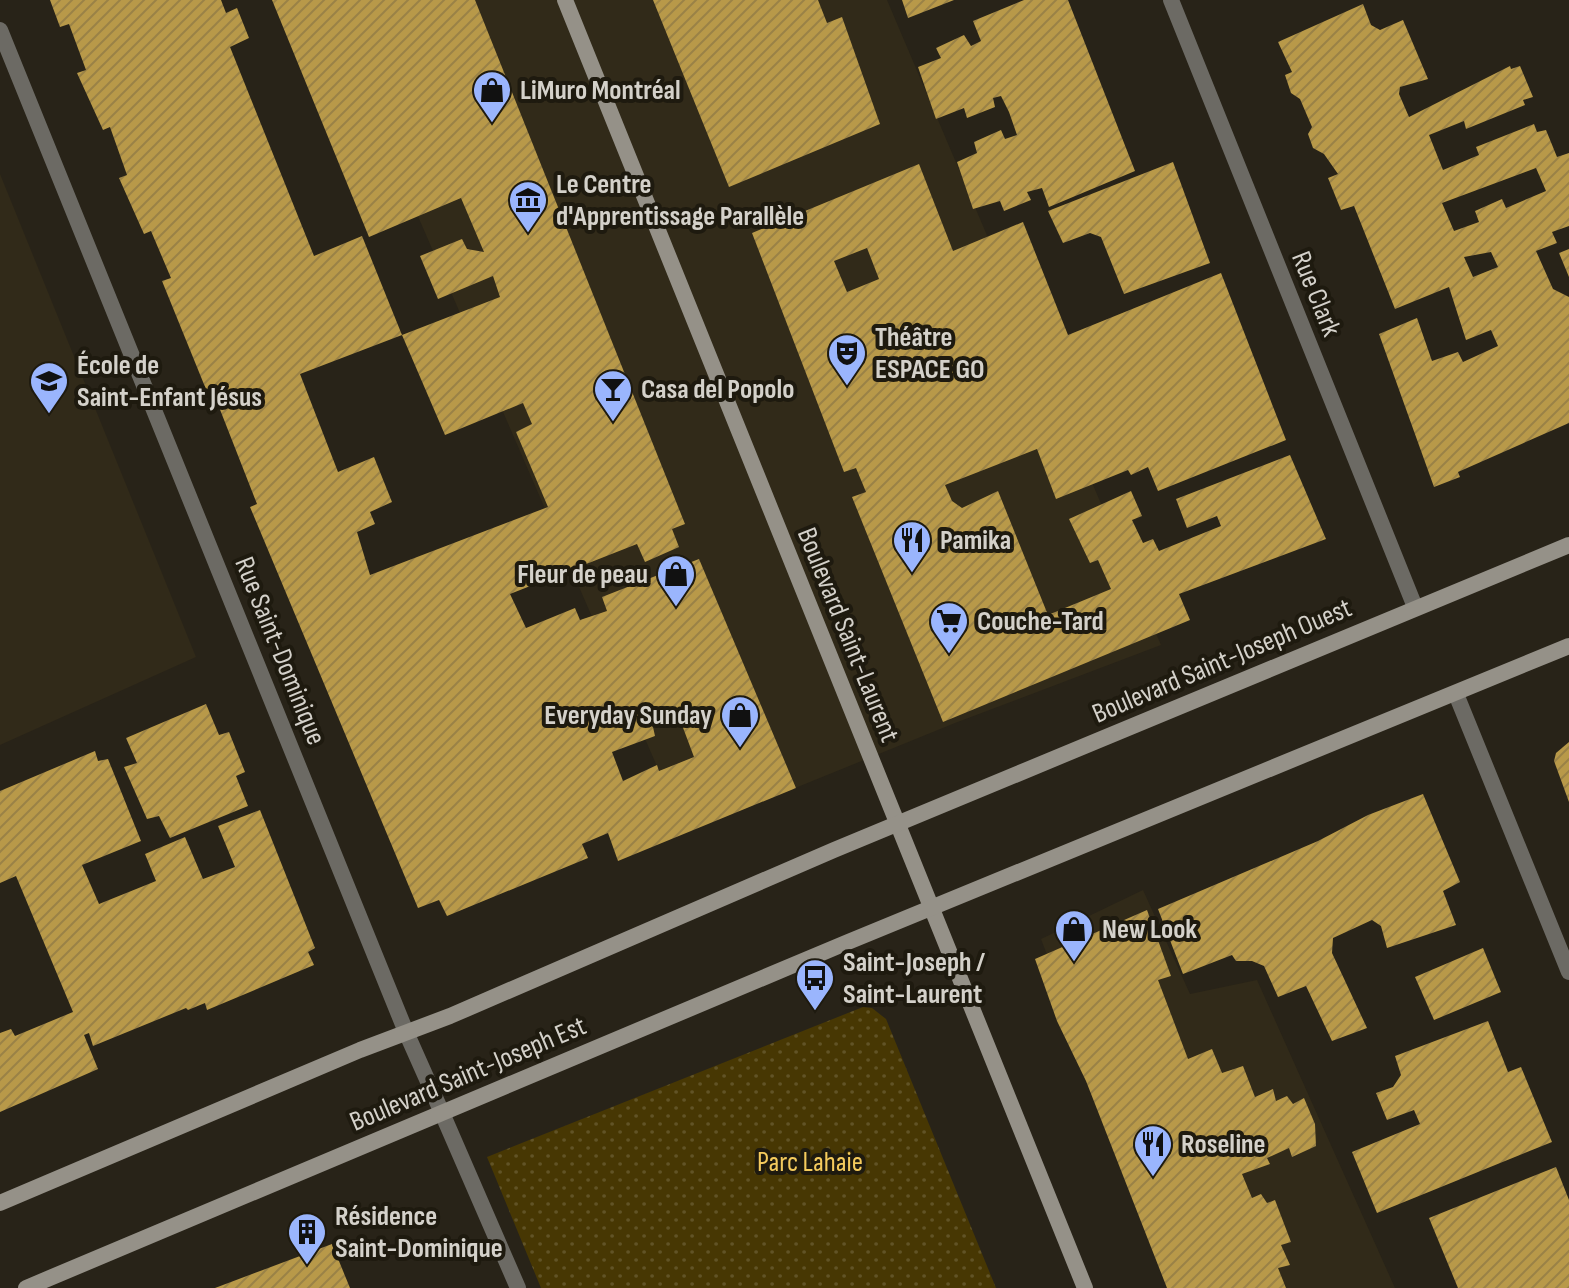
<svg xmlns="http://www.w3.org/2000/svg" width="1569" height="1288" font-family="'Sofia Sans Condensed',sans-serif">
	<defs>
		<pattern id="park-dots" width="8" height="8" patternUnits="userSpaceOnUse" patternTransform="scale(2)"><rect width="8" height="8" fill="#473703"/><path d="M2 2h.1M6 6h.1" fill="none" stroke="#615326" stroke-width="1.8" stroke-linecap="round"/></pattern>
		<pattern id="building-hatch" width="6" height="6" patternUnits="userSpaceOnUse" patternTransform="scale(2)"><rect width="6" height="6" fill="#b89949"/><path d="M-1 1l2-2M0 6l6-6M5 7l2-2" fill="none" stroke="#9a8246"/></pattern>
	</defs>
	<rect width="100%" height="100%" fill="#282318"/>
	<g fill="#312a19">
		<polygon points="324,0 887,0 1161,645 955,723 682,834 659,771"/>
		<polygon points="0,174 196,657 0,745"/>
		<polygon points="1143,890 1190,994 1257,980 1395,1288 1174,1288 1041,939"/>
	</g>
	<polygon fill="url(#park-dots)" points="863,1007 872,1008 886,1019 996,1288 541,1288 487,1157"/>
	<g fill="url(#building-hatch)" fill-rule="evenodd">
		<path d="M50 0H221L226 13 237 8 249 38 230 47 314 256 362 236 402 335 300 374 338 472 374 457 392 502 370 512 375 524 357 532 370 575 548 507 516 432 532 424 523 403 445 435 402 335 500 297 493 276 438 299 420 256 462 239 467 249 484 252 461 198 369 237 272 0H475L685 524 672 529 679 547 645 562 637 544 510 594 526 628 575 608 580 620 607 611 602 597 699 559 796 788 618 861 608 833 582 844 588 858 447 916 439 900 418 908 250 507 257 504 219 407 214 409 162 281 171 278 151 231 144 234 119 178 127 175 110 127 103 130 77 73 86 70 69 24 60 27ZM679 717 694 757 659 771 657 765 623 781 612 752 655 736 653 727Z"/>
		<polygon points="653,0 818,0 827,23 842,17 880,124 729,187"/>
		<polygon points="902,0 954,0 908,18"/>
		<polygon points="1024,0 1068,0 1135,171 1049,207 1042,188 1027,192 1031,200 1004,211 1000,201 973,209 957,162 977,153 974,142 1001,130 1005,139 1017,135 1009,112 1001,96 993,98 995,107 967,118 964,108 936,119 918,67 941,58 936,48 964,35 971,46 981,41 973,21"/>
		<path d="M1363 4 1371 25 1380 30 1403 20 1428 79 1400 87 1399 94 1409 117 1510 66 1511 69 1520 66 1533 97 1523 100 1525 105 1466 129 1464 121 1429 135 1443 170 1479 155 1476 147 1534 124 1537 132 1546 130 1557 157 1569 153V226L1552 232 1557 243 1536 251 1553 289 1569 297V423L1458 472 1460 477 1434 487 1379 334 1417 318 1432 361 1458 352 1463 362 1498 346 1491 330 1466 340 1449 287 1395 309 1354 206 1341 210 1328 178 1338 174 1324 154 1313 148 1308 134 1312 127 1300 99 1291 93 1285 75 1292 72 1278 42ZM1536 168 1546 191 1506 208 1502 199 1475 211 1479 222 1454 231 1442 203ZM1491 252 1498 267 1473 277 1464 257Z"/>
		<polygon points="1173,162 1210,263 1124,294 1101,237 1090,233 1063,243 1048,211"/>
		<path d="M919 164 953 251 1023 222 1068 335 1221 273 1286 440 1158 491 1148 467 1131 475 1128 470 1056 499 1037 449 945 485 952 501 962 508 998 491 1048 615 1111 589 1098 560 1090 563 1069 519 1131 491 1142 516 1132 520 1143 543 1153 539 1159 551 1221 526 1217 516 1187 528 1176 499 1290 455 1326 539 1179 594 1190 620 943 722 852 497 866 492 856 468 844 472 752 233ZM867 248 879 279 847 292 834 261Z"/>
		<polygon points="1569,249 1569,277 1559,253"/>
		<polygon points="206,704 219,735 229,732 245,772 236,776 248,806 170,838 159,816 147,819 124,767 137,763 126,738"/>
		<polygon points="1569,742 1569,802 1554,761 1556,753"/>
		<polygon points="95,751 98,761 108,759 141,841 82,865 99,904 156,881 145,854 185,837 203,879 235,867 218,826 260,810 315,948 308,952 314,965 207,1010 205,1003 188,1010 186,1008 93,1046 89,1033 84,1035 98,1069 0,1112 0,1033 11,1029 15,1036 73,1012 16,876 0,883 0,791"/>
		<polygon points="1423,794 1460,882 1443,891 1456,925 1387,948 1381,926 1372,920 1333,938 1332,953 1367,1028 1332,1041 1306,986 1278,997 1264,966 1252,961 1236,961 1232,955 1183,974 1158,909 1318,841 1368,815"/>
		<polygon points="1147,910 1171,976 1158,980 1188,1059 1212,1049 1222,1073 1243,1066 1255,1097 1273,1089 1276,1101 1287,1096 1293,1104 1304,1098 1315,1124 1316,1146 1292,1157 1289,1148 1267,1158 1270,1164 1242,1174 1252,1198 1261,1194 1267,1203 1275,1200 1291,1242 1281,1245 1290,1265 1278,1268 1286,1288 1167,1288 1086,1081 1057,1021 1035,959"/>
		<polygon points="1483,948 1501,992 1434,1020 1415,977"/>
		<polygon points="1488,1021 1508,1072 1521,1067 1552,1142 1377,1213 1352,1152 1420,1124 1414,1110 1387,1120 1376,1093 1393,1087 1401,1075 1395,1056"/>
		<polygon points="1556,1167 1569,1200 1569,1288 1458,1288 1429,1218"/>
		<polygon points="332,1244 350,1288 215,1288"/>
	</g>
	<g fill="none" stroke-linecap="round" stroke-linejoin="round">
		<polyline stroke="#6c6a64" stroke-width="16" points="442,1113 518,1288"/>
		<g stroke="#6c6a64" stroke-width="16">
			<polyline points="1171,0 1415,607"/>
			<polyline points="0,30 406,1032 442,1113"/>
			<polyline points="1456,694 1569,972"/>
		</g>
		<g stroke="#959188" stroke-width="16">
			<polyline points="565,0 1085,1288"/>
			<polyline points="0,1203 360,1050 450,1016 834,850 1569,545"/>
			<polyline points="26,1288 848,942 1569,646"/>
		</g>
	</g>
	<defs>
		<symbol id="shop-pin" viewBox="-11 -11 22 30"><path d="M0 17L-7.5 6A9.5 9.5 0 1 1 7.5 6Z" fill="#9ab5fd" stroke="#1e1a0f"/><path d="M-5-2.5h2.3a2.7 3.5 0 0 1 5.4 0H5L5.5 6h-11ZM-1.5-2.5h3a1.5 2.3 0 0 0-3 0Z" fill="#111"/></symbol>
		<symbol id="museum-pin" viewBox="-11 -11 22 30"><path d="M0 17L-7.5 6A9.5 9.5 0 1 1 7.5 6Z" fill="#9ab5fd" stroke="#1e1a0f"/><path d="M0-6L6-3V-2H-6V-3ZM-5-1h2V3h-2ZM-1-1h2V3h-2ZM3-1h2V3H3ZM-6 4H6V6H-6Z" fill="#111"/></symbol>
		<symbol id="theatre-pin" viewBox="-11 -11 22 30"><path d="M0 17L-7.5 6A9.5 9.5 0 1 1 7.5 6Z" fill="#9ab5fd" stroke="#1e1a0f"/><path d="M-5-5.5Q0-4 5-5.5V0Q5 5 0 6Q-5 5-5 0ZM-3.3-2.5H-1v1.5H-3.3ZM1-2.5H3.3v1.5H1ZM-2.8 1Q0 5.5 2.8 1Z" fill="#111"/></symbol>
		<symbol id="school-pin" viewBox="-11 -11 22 30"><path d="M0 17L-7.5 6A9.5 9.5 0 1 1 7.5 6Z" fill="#9ab5fd" stroke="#1e1a0f"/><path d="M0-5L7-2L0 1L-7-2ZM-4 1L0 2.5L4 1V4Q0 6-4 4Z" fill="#111"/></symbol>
		<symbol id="bar-pin" viewBox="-11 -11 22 30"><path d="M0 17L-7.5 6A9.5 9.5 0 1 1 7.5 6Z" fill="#9ab5fd" stroke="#1e1a0f"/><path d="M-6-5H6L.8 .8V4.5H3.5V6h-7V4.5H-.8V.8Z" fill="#111"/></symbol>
		<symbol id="restaurant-pin" viewBox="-11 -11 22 30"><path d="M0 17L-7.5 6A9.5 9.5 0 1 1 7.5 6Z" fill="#9ab5fd" stroke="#1e1a0f"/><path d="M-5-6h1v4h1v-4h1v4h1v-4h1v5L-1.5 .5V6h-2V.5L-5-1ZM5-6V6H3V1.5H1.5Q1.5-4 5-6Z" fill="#111"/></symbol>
		<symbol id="supermarket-pin" viewBox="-11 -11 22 30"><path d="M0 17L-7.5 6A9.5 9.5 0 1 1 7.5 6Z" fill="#9ab5fd" stroke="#1e1a0f"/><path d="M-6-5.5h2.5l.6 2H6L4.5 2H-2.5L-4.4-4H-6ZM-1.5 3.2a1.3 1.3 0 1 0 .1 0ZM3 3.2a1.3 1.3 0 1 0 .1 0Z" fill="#111"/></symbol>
		<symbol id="bus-pin" viewBox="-11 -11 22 30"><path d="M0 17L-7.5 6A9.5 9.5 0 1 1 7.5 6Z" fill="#9ab5fd" stroke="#1e1a0f"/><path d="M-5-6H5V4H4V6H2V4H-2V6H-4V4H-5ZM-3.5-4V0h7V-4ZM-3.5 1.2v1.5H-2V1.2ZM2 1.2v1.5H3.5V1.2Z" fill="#111"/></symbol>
		<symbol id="building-pin" viewBox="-11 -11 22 30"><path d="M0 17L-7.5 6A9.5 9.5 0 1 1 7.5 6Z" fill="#9ab5fd" stroke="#1e1a0f"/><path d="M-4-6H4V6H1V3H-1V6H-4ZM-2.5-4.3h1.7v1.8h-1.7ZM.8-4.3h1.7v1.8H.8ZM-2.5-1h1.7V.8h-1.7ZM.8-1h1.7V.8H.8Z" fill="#111"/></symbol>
	</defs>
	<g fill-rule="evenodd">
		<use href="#shop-pin" x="470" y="68" width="44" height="60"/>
		<use href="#museum-pin" x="506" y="178" width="44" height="60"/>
		<use href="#theatre-pin" x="825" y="331" width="44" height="60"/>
		<use href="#school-pin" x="27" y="359" width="44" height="60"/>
		<use href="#bar-pin" x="591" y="367" width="44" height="60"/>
		<use href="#restaurant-pin" x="890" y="518" width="44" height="60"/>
		<use href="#shop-pin" x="654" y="552" width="44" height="60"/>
		<use href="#supermarket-pin" x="927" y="599" width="44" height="60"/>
		<use href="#shop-pin" x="718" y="693" width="44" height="60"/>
		<use href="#shop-pin" x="1052" y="907" width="44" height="60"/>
		<use href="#bus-pin" x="793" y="956" width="44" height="60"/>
		<use href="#restaurant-pin" x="1131" y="1122" width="44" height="60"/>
		<use href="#building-pin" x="285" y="1210" width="44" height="60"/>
	</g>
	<g text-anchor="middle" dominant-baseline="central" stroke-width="8" stroke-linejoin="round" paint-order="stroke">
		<g font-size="28" font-weight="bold" fill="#d4d1ca" stroke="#1e1a0f" text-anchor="start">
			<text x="520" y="90">LiMuro Montréal</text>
			<text x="556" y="184">Le Centre<tspan x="556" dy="32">d'Apprentissage Parallèle</tspan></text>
			<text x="875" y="337">Théâtre<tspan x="875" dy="32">ESPACE GO</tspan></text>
			<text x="77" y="365">École de<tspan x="77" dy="32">Saint-Enfant Jésus</tspan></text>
			<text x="641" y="389">Casa del Popolo</text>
			<text x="940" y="540">Pamika</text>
			<text x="648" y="574" text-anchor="end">Fleur de peau</text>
			<text x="977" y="621">Couche-Tard</text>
			<text x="712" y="715" text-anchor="end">Everyday Sunday</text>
			<text x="1102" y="929">New Look</text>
			<text x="843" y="962">Saint-Joseph /<tspan x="843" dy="32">Saint-Laurent</tspan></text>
			<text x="1181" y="1144">Roseline</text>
			<text x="335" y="1216">Résidence<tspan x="335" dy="32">Saint-Dominique</tspan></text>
		</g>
		<g font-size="28" fill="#d4d1ca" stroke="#1e1a0f">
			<text transform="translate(1316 294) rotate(68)">Rue Clark</text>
			<text transform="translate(848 635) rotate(68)">Boulevard Saint-Laurent</text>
			<text transform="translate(280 651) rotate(68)">Rue Saint-Dominique</text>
			<text transform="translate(1222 661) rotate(-23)">Boulevard Saint-Joseph Ouest</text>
			<text transform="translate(468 1074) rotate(-23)">Boulevard Saint-Joseph Est</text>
		</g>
		<g font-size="28" fill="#f5cb5d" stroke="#1e1a0f">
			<text x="810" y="1162">Parc Lahaie</text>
		</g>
	</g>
</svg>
